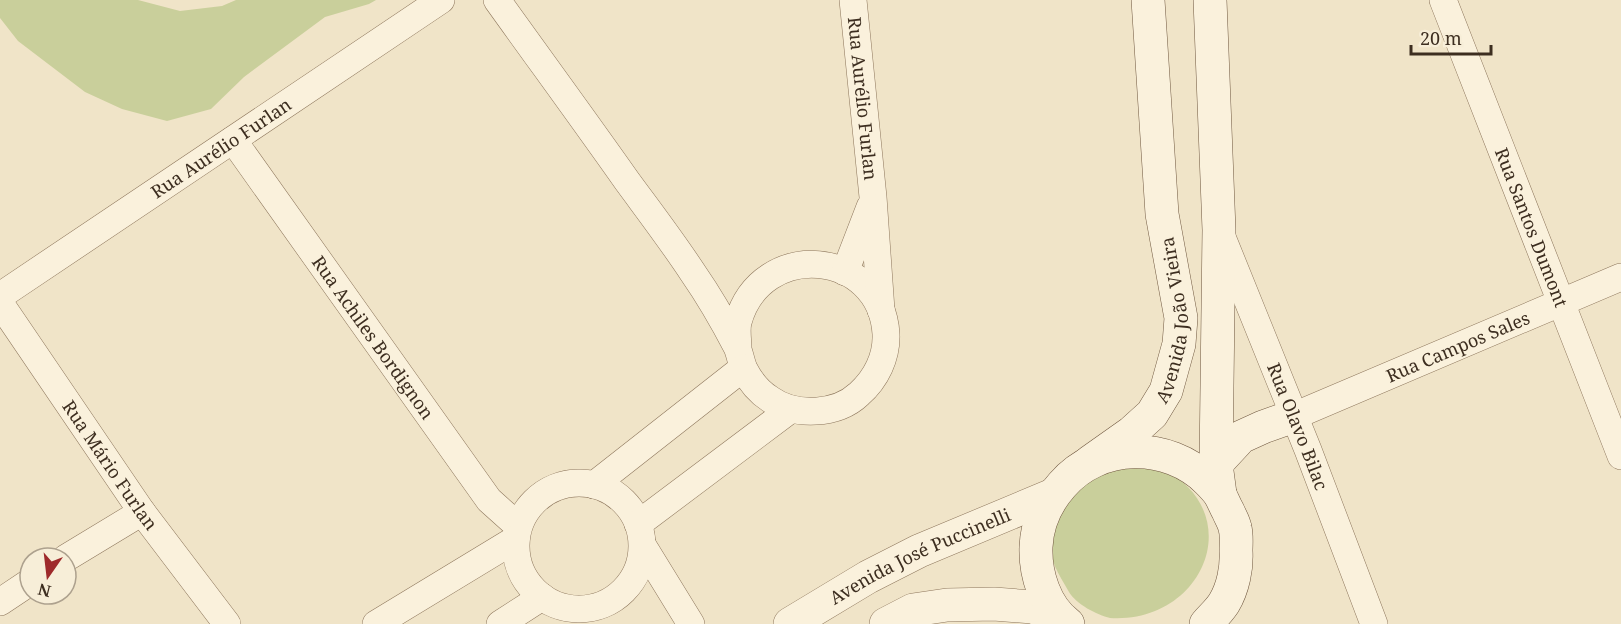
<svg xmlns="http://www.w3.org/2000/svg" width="1621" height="624" font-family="'Noto Serif',serif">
	<rect width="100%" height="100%" fill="#f0e4c8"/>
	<g fill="#c9cf9b">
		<polygon points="0,0 138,0 180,11 222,6 236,0 376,0 369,4 325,17 244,77 211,109 167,121 122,109 85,92 18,41 0,18"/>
		<path d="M1121 461C1133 463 1151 462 1162 468 1250 514 1203 624 1110 618 1097 615 1076 604 1069 592 1058 573 1046 555 1049 533 1051 521 1057 509 1061 498Z"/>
	</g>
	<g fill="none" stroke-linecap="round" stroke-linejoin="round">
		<defs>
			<g id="minor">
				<path d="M497 0C540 60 584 120 627 181 649 211 672 241 693 273 709 296 724 322 737 347 740 354 741 362 744 369 750 381 759 392 770 399 795 417 837 415 859 394 876 379 887 357 886 334 881 249 761 238 738 322 736 330 738 341 738 349"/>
				<path id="s1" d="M853 0 873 197 881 310"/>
				<path id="s2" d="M1443 0 1621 456"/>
				<path id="s3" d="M233 140 489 500 518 526"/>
				<path id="s4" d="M1222 237 1308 450 1374 624"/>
				<polyline points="845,272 870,207"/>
				<path id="s5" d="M0 296 441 0"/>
				<path id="s6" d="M0 303 142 512 227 624"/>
				<path id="s7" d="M1294 416 1621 277"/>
				<circle cx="579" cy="546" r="63"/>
				<polyline points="594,485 743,368"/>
				<polyline points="638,524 791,409"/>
				<polyline points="643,546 691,624"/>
				<polyline points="66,558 142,512"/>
				<polyline points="0,602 30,582"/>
				<polyline points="376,624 516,539"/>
				<polyline points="500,624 542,597"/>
			</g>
			<g id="tertiary">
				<path id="s8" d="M790 624 868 577 919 551 1053 495"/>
				<polyline points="886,624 913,610 947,605 994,604 1033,607 1062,620"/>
			</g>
			<g id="secondary">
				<polyline points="1210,0 1219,230 1216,464 1220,494"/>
				<path id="s9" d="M1090 462 1131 433 1152 414 1166 391 1179 344 1181 318 1162 214 1148 0"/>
				<polyline points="1216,464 1241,437 1263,427 1294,416"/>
				<path d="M1068 624C1045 607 1035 574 1036 547 1037 523 1046 503 1062 485 1099 442 1168 441 1208 481 1212 485 1217 490 1220 495 1223 500 1225 506 1228 511 1230 516 1234 522 1235 528 1237 535 1236 544 1236 551 1237 568 1233 588 1224 603 1219 611 1212 617 1206 624"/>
			</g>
		</defs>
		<use href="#minor" stroke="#8d765c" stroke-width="28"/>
		<use href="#tertiary" stroke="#8d765c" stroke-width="34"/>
		<use href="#secondary" stroke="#6f573f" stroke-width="34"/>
		<use href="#minor" stroke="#faf1dc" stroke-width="27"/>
		<use href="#tertiary" stroke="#faf1dc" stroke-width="33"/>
		<use href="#secondary" stroke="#faf1dc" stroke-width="33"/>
	</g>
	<g text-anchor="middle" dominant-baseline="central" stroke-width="4.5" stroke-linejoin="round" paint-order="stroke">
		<g font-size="18" fill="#3d2e20" stroke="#f7eed8">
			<text stroke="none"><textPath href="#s1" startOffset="99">Rua Aurélio Furlan</textPath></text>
			<text stroke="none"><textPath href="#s5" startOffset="266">Rua Aurélio Furlan</textPath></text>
			<text stroke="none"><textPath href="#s2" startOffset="244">Rua Santos Dumont</textPath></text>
			<text stroke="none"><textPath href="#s9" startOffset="178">Avenida João Vieira</textPath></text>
			<text stroke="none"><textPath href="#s3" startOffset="242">Rua Achiles Bordignon</textPath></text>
			<text stroke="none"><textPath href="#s7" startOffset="178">Rua Campos Sales</textPath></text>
			<text stroke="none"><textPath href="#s4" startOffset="204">Rua Olavo Bilac</textPath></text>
			<text stroke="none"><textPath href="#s6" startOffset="196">Rua Mário Furlan</textPath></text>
			<text stroke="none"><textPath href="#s8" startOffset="147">Avenida José Puccinelli</textPath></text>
		</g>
	</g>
	<g transform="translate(48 576) rotate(194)"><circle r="28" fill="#f7eed8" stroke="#ada18e" stroke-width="1.5"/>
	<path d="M0-4.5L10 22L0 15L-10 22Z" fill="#9e2a2b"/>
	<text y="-9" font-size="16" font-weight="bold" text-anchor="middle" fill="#3d2e20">N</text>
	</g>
	<path d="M1411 45v9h80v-9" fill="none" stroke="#3d2e20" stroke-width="3"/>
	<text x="1420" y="45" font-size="18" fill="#3d2e20" stroke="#f7eed8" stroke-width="4.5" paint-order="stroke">20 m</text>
</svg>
